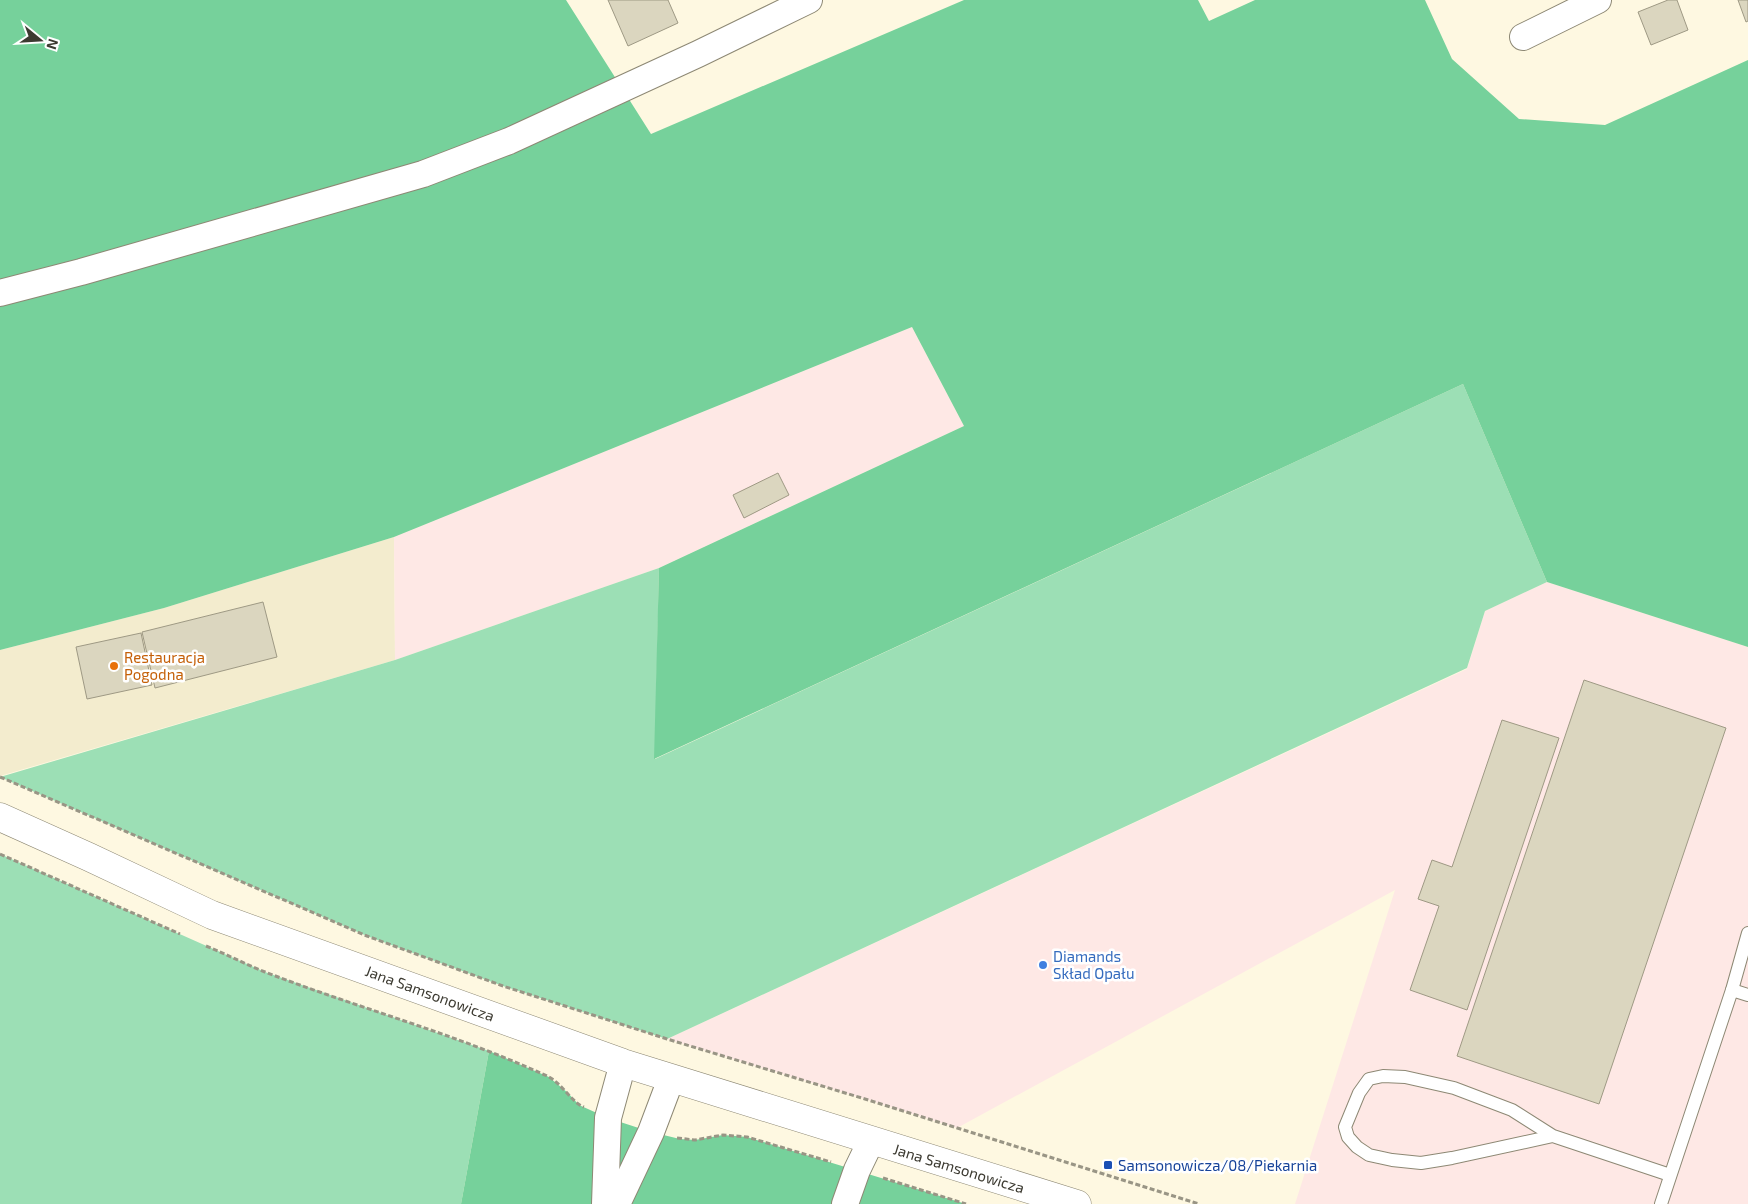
<svg xmlns="http://www.w3.org/2000/svg" width="1748" height="1204" font-family="'Exo 2',sans-serif">
	<rect width="100%" height="100%" fill="#fef8e1"/>
	<polygon fill="#f3ecce" points="394,537 395,660 0,776 0,650 164,608"/>
	<g fill="#fee8e5">
		<polygon points="912,327 964,426 659,568 395,660 394,537"/>
		<polygon points="1547,582 1748,647 1748,1204 1295,1204 1395,890 957,1128 865,1099 667,1039 1467,669 1485,611"/>
	</g>
	<g fill="#9cdfb5">
		<polygon points="1463,384 1547,582 1485,611 1467,668 667,1039 503,986 367,936 0,777 395,660 659,568 655,759"/>
		<polygon points="0,854 265,972 489,1051 461,1204 0,1204"/>
	</g>
	<g fill="#76d19b">
		<polygon points="0,0 566,0 651,134 964,0 1198,0 1209,21 1255,0 1425,0 1452,59 1519,119 1605,125 1748,60 1748,647 1547,582 1463,384 654,759 659,568 964,426 912,327 394,537 164,608 0,650"/>
		<polygon points="489,1051 549,1077 568,1093 579,1105 608,1118 651,1132 680,1139 695,1140 723,1135 747,1137 966,1204 461,1204"/>
	</g>
	<g fill="#dbd6bf" stroke="#9e9984">
		<polygon points="608,0 668,0 678,23 628,46"/>
		<polygon points="1668,0 1677,0 1688,30 1651,45 1638,12"/>
		<polygon points="1738,0 1748,0 1748,21 1746,22"/>
		<polygon points="778,473 789,495 744,518 733,495"/>
		<polygon points="263,602 277,657 155,688 142,632"/>
		<polygon points="141,633 152,685 87,699 76,647"/>
		<polygon points="1584,680 1726,728 1599,1104 1457,1056"/>
		<polygon points="1502,720 1559,738 1467,1010 1410,990 1439,906 1418,899 1432,860 1452,867"/>
	</g>
	<g fill="none" stroke-linecap="round" stroke-linejoin="round">
		<defs>
			<g id="service">
				<polyline points="1732,990 1748,995"/>
				<polyline points="1553,1136 1452,1158 1421,1163 1392,1160 1369,1155 1357,1147 1348,1137 1345,1127 1359,1093 1369,1079 1383,1076 1405,1077 1454,1088 1512,1110 1553,1136 1670,1175"/>
				<polyline points="1661,1204 1732,990 1748,933"/>
			</g>
			<g id="minor">
				<polyline points="1523,37 1598,0"/>
				<polyline points="0,293 81,272 423,174 509,141 698,54 809,0"/>
				<polyline points="605,1204 608,1118 623,1063"/>
				<polyline points="617,1204 651,1132 671,1079"/>
				<polyline points="845,1204 857,1170 871,1141"/>
			</g>
			<polyline id="secondary" points="0,817 89,857 212,915 623,1063 1077,1204"/>
		</defs>
		<use href="#service" stroke="#8d8874" stroke-width="14"/>
		<use href="#minor" stroke="#8d8874" stroke-width="28"/>
		<use href="#secondary" stroke="#8d8874" stroke-width="29"/>
		<g stroke="#999585" stroke-width="3" stroke-dasharray="5 2.5" stroke-linecap="butt">
			<polyline points="0,777 367,936 503,986 667,1039 865,1099 1199,1204"/>
			<polyline points="0,854 180,934"/>
			<path d="M206 946C226 954 245 964 265 972 358 1008 456 1034 547 1076 561 1082 572 1103 584 1107"/>
			<polyline points="677,1138 695,1140 723,1135 747,1137 831,1162"/>
			<polyline points="883,1178 966,1204"/>
		</g>
		<use href="#service" stroke="#fff" stroke-width="12"/>
		<use href="#minor" stroke="#fff" stroke-width="26"/>
		<use href="#secondary" stroke="#fff" stroke-width="28"/>
	</g>
	<circle fill="#e8710a" stroke="#fff" stroke-width="2" cx="114" cy="666" r="5"/>
	<circle fill="#3f7fe0" stroke="#fff" stroke-width="2" cx="1043" cy="965" r="5"/>
	<rect fill="#1a4fb4" stroke="#fff" stroke-width="2" x="1103" y="1160" width="10" height="10" rx="2.5"/>
	<g text-anchor="middle" dominant-baseline="central" stroke-width="5" stroke-linejoin="round" paint-order="stroke">
		<g font-size="15" fill="#c56008" stroke="#fff" text-anchor="start">
			<text x="124" y="657">Restauracja<tspan x="124" dy="17">Pogodna</tspan></text>
		</g>
		<g font-size="15" fill="#366cbe" stroke="#fff" text-anchor="start">
			<text x="1053" y="956">Diamands<tspan x="1053" dy="17">Skład Opału</tspan></text>
		</g>
		<g font-size="15" fill="#3c3a31" stroke="#fff">
			<text transform="translate(430 993) rotate(20)">Jana Samsonowicza</text>
			<text transform="translate(959 1168) rotate(17)">Jana Samsonowicza</text>
		</g>
		<g font-size="15" fill="#164399" stroke="#fff" text-anchor="start">
			<text x="1118" y="1165">Samsonowicza/08/Piekarnia</text>
		</g>
	</g>
	<g transform="translate(40 40) rotate(108)" stroke="#ffffff" stroke-width="4" paint-order="stroke">
	<path d="M0-4L9 19L0 12L-9 19Z" fill="#3c3a31"/>
	<text y="-8" font-size="14" font-weight="bold" text-anchor="middle" fill="#3c3a31">N</text>
	</g>
</svg>
